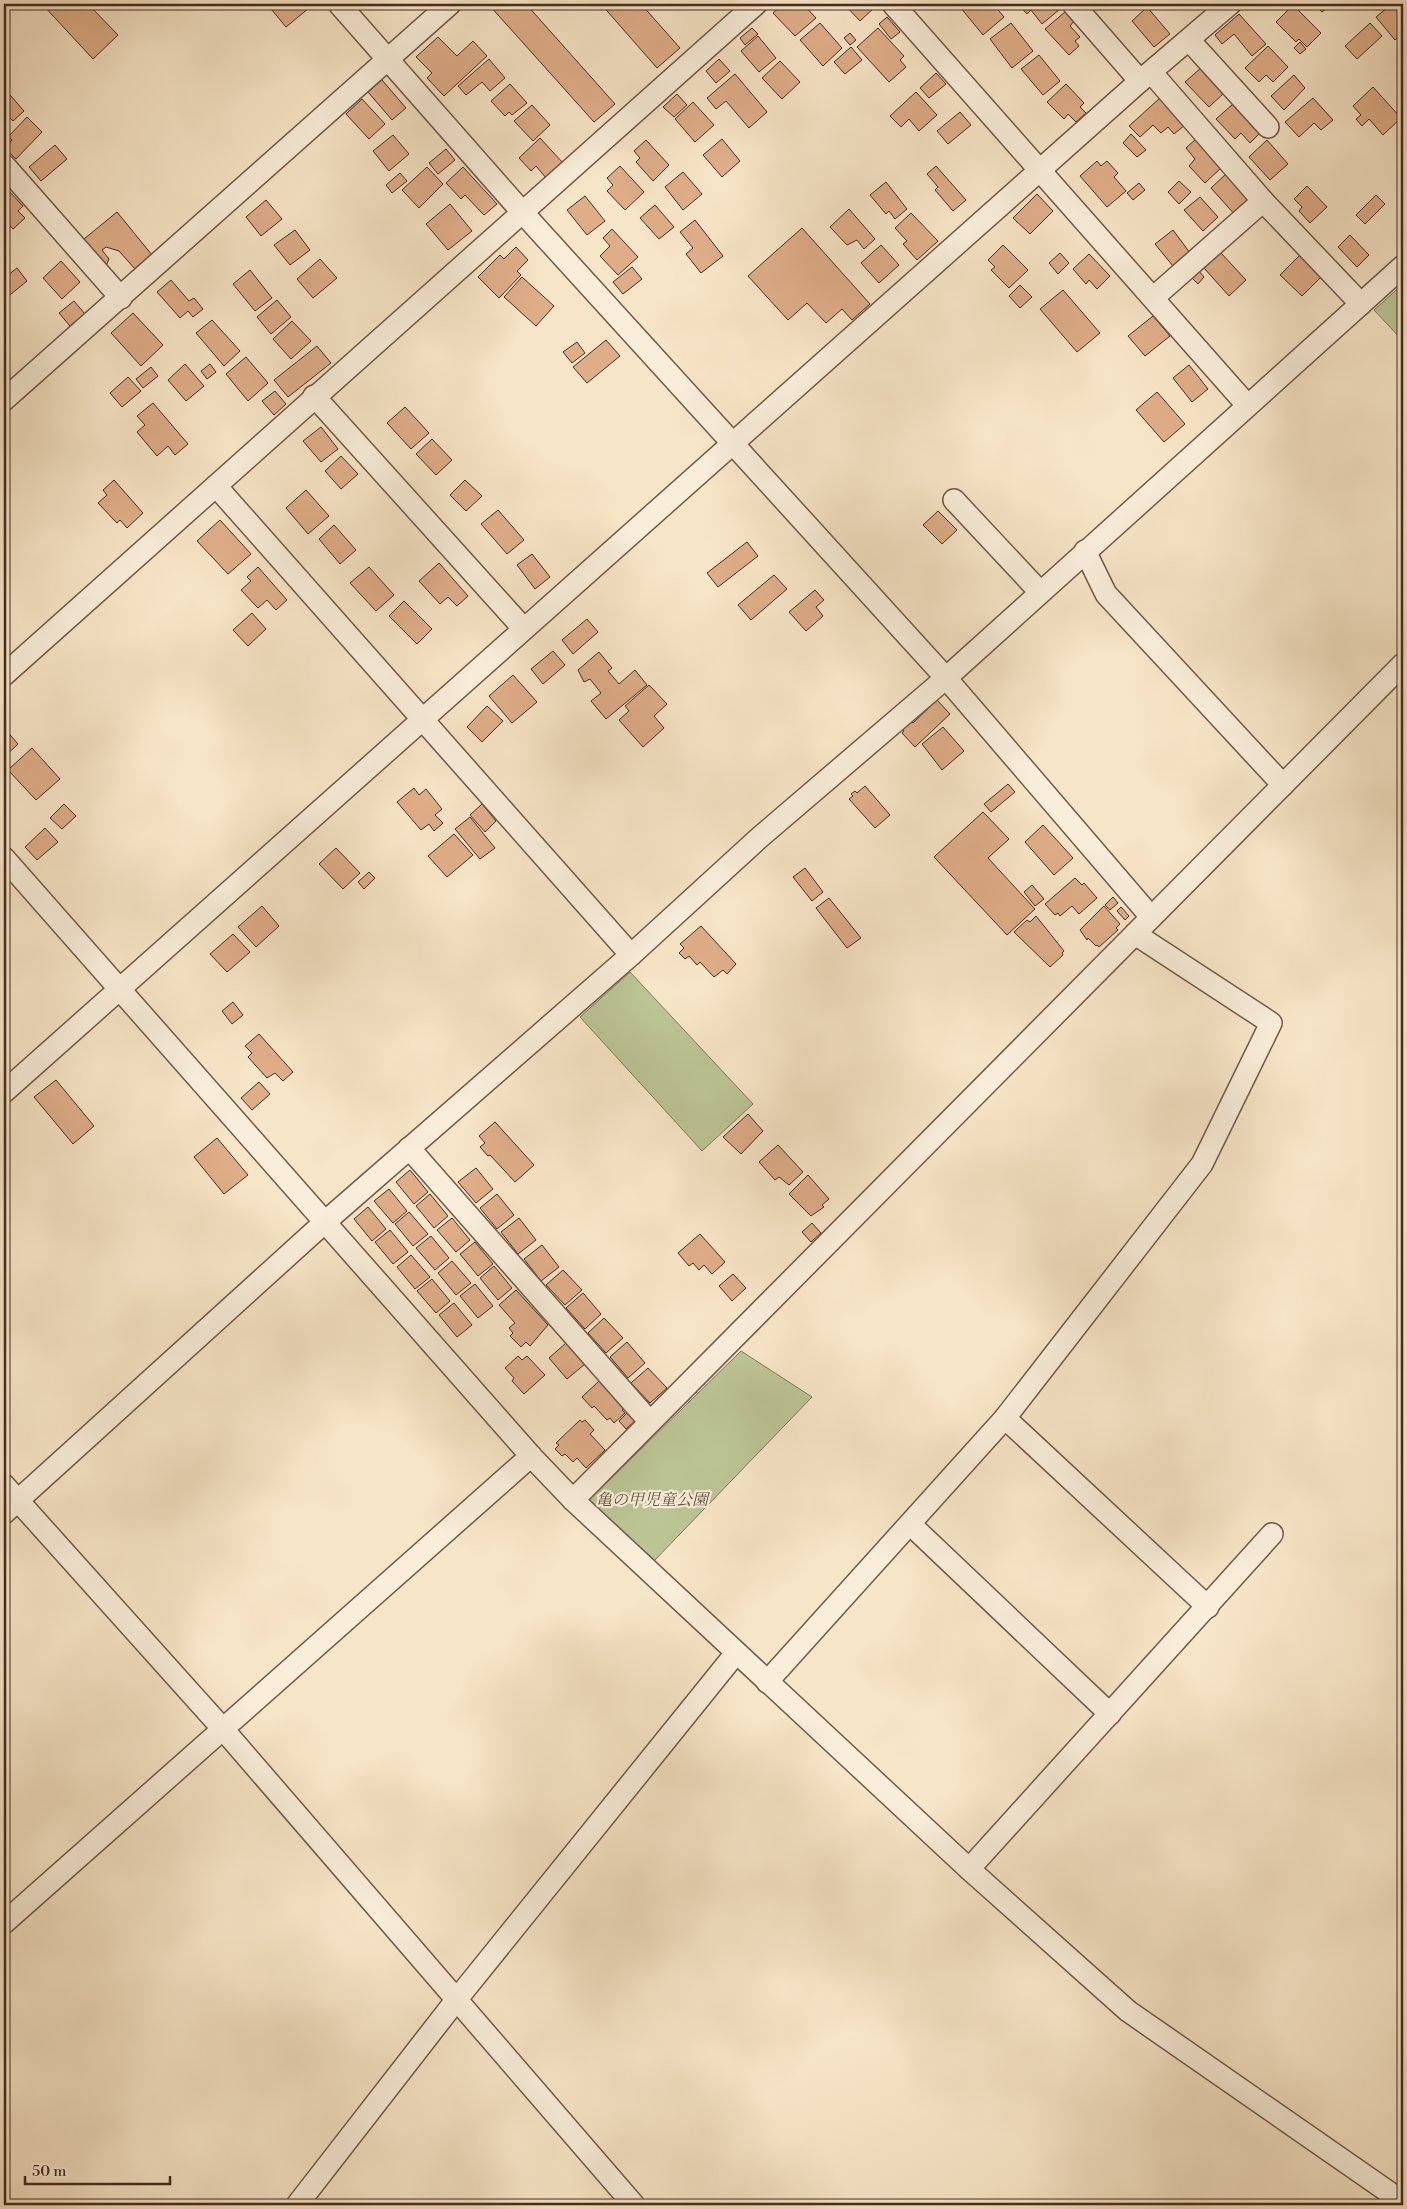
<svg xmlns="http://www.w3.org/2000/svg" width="1407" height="2209" font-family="'Libre Bodoni','Noto Serif JP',serif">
	<rect width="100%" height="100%" fill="#f7e5c7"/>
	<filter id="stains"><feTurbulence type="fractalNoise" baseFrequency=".004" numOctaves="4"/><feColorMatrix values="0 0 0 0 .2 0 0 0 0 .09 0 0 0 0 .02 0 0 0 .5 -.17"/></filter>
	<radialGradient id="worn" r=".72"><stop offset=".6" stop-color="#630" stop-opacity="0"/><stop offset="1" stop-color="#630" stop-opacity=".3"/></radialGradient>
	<g fill="#bcc596" stroke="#80785c">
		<polygon points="1403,284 1403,341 1374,310"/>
		<polygon points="630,972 753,1104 702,1151 580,1017"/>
		<polygon points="741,1351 812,1397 653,1562 588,1501"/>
	</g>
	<g fill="#dfae89" stroke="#442c21">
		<polygon points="42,4 88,4 118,35 93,59"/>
		<polygon points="267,4 305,4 309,8 286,27"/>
		<polygon points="493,4 526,4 615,104 594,122 490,6"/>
		<polygon points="601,4 641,4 680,48 657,68"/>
		<polygon points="783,4 803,4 816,18 795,36 773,13"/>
		<polygon points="844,4 874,4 876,6 860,21"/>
		<polygon points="963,4 993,4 1004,17 983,35 960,7"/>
		<polygon points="1018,4 1056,4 1060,9 1042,24 1031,10 1027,14"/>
		<polygon points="1314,4 1332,4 1322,12"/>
		<polygon points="1392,4 1403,4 1403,33 1395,40 1376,17"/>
		<polygon points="1293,5 1321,33 1307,47 1299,39 1296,42 1276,22"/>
		<polygon points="1147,7 1170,34 1154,47 1132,21"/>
		<polygon points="1065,12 1074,21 1070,26 1080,37 1075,41 1079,46 1069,55 1045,29"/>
		<polygon points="1239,14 1266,44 1252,56 1234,34 1222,44 1215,35"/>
		<polygon points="887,17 900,32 891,39 879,24"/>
		<polygon points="820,23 842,48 823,66 800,40"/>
		<polygon points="1011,23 1033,51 1012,68 990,39"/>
		<polygon points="1370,23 1382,36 1357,59 1345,46"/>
		<polygon points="752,28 758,34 745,45 740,38"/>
		<polygon points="878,28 904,56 900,60 906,67 889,82 857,47"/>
		<polygon points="850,33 856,40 850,45 844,38"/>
		<polygon points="758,36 776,58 759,72 741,51"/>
		<polygon points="438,37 457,56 473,41 487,56 444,96 427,78 432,73 416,57"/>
		<polygon points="1300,42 1306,49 1300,54 1294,48"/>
		<polygon points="1268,46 1288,67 1273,82 1266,75 1259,82 1245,68"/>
		<polygon points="851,47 862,60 845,74 834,62"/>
		<polygon points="1039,55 1060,81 1043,95 1021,69"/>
		<polygon points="489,59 505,78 490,91 482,82 466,95 458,86"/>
		<polygon points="719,59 730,71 716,83 706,71"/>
		<polygon points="780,61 800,82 782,99 762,78"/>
		<polygon points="1202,67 1225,92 1209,107 1185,82"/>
		<polygon points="936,73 946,84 929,98 920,88"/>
		<polygon points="735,74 767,112 749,128 726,101 716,109 707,98"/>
		<polygon points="1294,75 1305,88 1284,110 1271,96"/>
		<polygon points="382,80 406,108 392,120 368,92"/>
		<polygon points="510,84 527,103 512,115 509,112 505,116 491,101"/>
		<polygon points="1066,84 1084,103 1080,107 1086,113 1076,122 1068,114 1064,119 1047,102"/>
		<polygon points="1373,87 1401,118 1383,135 1369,119 1362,126 1356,119 1361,115 1353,106"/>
		<polygon points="4,88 24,111 13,121 9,117 4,122"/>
		<polygon points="916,92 937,115 919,131 909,119 901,127 890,116"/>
		<polygon points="677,94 687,105 674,117 663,107"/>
		<polygon points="1160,98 1185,125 1174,134 1168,127 1161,133 1153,125 1140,137 1129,126"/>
		<polygon points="1313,98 1333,120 1321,130 1314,123 1299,137 1285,122"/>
		<polygon points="362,99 385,124 369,139 346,114"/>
		<polygon points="693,102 714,125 695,142 675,119"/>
		<polygon points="1233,104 1260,133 1250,143 1241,133 1235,139 1216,119"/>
		<polygon points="532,105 550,125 533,141 514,121"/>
		<polygon points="960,112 971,125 948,144 937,131"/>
		<polygon points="27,117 42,132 16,159 5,148 12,140 8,137"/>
		<polygon points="1131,134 1146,150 1137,157 1123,143"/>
		<polygon points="393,135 409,154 389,171 373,151"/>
		<polygon points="540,138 563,163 546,178 536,166 531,171 519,158"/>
		<polygon points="1197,138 1223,166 1205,183 1189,166 1195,159 1186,148"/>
		<polygon points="722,139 740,161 722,177 703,155"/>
		<polygon points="646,140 669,165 653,181 636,162 640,158 634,151"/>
		<polygon points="1267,140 1288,164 1270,180 1249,157"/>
		<polygon points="55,145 67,159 41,181 29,167"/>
		<polygon points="446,149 455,160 438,174 429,163"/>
		<polygon points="1097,161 1101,166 1107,161 1118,173 1114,177 1126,191 1107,207 1080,176"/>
		<polygon points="620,166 644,192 625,210 607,191 613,185 607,178"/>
		<polygon points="936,166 966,200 953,211 935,190 938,187 927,174"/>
		<polygon points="427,167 443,184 419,208 402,190"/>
		<polygon points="463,167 497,204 484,215 465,195 461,199 446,183"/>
		<polygon points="683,172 702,194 683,210 665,187"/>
		<polygon points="400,173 407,181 392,193 386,185"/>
		<polygon points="1227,173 1252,201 1236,216 1211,188"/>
		<polygon points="1179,181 1191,192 1179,204 1168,192"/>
		<polygon points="886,182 907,209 895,219 889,211 886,214 870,195"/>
		<polygon points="1139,183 1145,190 1133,200 1127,193"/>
		<polygon points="1307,186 1327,207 1310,223 1299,211 1302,207 1294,199"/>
		<polygon points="6,188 23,206 18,211 25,218 13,229 5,221 4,223 4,190"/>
		<polygon points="1037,194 1053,211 1030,234 1013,218"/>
		<polygon points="1376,195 1385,204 1365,224 1356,215"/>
		<polygon points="585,196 605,221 587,235 567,210"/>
		<polygon points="1200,197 1218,217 1203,231 1184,210"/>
		<polygon points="266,200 282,219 261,236 246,217"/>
		<polygon points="450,204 472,231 448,250 426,224"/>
		<polygon points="655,205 674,227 659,239 640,218"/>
		<polygon points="849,209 875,239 864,249 857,240 847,245 830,227"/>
		<polygon points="117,212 152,255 135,269 119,251 106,247 102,250 109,259 106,266 84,239"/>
		<polygon points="911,213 938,241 917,260 903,244 907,241 895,228"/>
		<polygon points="695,220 723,256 701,273 686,254 693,248 680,232"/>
		<polygon points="802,228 870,304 852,320 842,309 826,323 807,303 788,320 748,276"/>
		<polygon points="612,229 638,257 618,275 600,256 610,246 603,238"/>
		<polygon points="295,230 310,250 290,265 274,245"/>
		<polygon points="1173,230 1190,253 1173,266 1155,244"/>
		<polygon points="1350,235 1369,255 1357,267 1338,247"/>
		<polygon points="881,245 899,265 879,283 861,263"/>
		<polygon points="1003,245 1028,270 1009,288 991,270 995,267 988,260"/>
		<polygon points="516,247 528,260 517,271 521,275 499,298 478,277 500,255 504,259"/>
		<polygon points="1060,253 1069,263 1058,274 1049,263"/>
		<polygon points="1221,253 1246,280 1229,296 1204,268"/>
		<polygon points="1089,254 1110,276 1097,289 1089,280 1086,284 1073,269"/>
		<polygon points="1300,255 1322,276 1302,296 1280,275"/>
		<polygon points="320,259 337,278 313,298 297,279"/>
		<polygon points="61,261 80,282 62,299 43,278"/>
		<polygon points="632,267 642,279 623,294 613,282"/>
		<polygon points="17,268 27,281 5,299 4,278"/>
		<polygon points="250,270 272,298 255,311 233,284"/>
		<polygon points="1199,271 1204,277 1198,284 1192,278"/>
		<polygon points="522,277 554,306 536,326 504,297"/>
		<polygon points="171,280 189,301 194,298 203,309 193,317 188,311 180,318 157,292"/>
		<polygon points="1020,285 1032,297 1020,308 1009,296"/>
		<polygon points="1063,290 1100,333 1077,352 1040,309"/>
		<polygon points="277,300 291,317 271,334 257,317"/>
		<polygon points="74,301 85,314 70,326 59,313"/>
		<polygon points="133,313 163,345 141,366 111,333"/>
		<polygon points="1153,316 1170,336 1145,356 1128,336"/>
		<polygon points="212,320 240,351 224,366 196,333"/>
		<polygon points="292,321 311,341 291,359 273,339"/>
		<polygon points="606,340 620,356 587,383 573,367"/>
		<polygon points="577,342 585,353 572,363 563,352"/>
		<polygon points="317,346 331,363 288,397 274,380"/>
		<polygon points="246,357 268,383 248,401 226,374"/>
		<polygon points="185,364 204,386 186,401 168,380"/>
		<polygon points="210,364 216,372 207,379 201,371"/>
		<polygon points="1189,365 1208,389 1192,402 1173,378"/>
		<polygon points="151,367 158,376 143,388 136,379"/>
		<polygon points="128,377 141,391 122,407 110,393"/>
		<polygon points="275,391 286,404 274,415 262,401"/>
		<polygon points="1157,392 1185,424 1164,442 1136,410"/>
		<polygon points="153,403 188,444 175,455 168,446 157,456 137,432 145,425 137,416"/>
		<polygon points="405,407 429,433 411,449 387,423"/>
		<polygon points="321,427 338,449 321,462 303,441"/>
		<polygon points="432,439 452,460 436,475 416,454"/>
		<polygon points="341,456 358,474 341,489 325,471"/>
		<polygon points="114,480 143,513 127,528 120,520 117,523 98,503 107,495 103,490"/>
		<polygon points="465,480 482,496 466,511 450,495"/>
		<polygon points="306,490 329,516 308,534 286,508"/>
		<polygon points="498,510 524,540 507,554 481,524"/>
		<polygon points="938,511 957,530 942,544 923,525"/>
		<polygon points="220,520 251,554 228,574 197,541"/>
		<polygon points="334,525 356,550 340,564 319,539"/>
		<polygon points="747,542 758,556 718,587 707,573"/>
		<polygon points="532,554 550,577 535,589 517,565"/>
		<polygon points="439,563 468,596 457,606 448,597 440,604 419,581"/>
		<polygon points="258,567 287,600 276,610 267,600 258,608 241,590 251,581 247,577"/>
		<polygon points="369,567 394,595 376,611 350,583"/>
		<polygon points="774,575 787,589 751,620 738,605"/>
		<polygon points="815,590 824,600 816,607 823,616 806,631 789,612"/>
		<polygon points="404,601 432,629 417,644 389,616"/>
		<polygon points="252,613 266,629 248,646 233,630"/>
		<polygon points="587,619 598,632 573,654 562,640"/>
		<polygon points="553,651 565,665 543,684 531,669"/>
		<polygon points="599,652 612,668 608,671 619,684 635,670 647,685 606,719 591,701 601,693 590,679 584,682 578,670"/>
		<polygon points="513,675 537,702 512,723 489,696"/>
		<polygon points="649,685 667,704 654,716 664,728 643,747 619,720 629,711 625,706"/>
		<polygon points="937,700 950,714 915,747 902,733 904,731 902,729 911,721 913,723"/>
		<polygon points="487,706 503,721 482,742 467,727"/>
		<polygon points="943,727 964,751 942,770 922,744"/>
		<polygon points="4,728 18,744 4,757"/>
		<polygon points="32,748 60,779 36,800 8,770"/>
		<polygon points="1008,784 1015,792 991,812 984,804"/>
		<polygon points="865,786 890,815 875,828 849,799 853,796 851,794 855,791 857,793"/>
		<polygon points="414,788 419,795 426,789 442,809 435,815 443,823 434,831 429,824 421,830 397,802"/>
		<polygon points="64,804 76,816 62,829 50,818"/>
		<polygon points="482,804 496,821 485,832 470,815"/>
		<polygon points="983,812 1009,839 988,858 1035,909 1007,935 934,857"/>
		<polygon points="470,817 495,848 480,859 455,829"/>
		<polygon points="1043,825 1073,858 1054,875 1025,842"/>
		<polygon points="45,828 58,842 37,860 25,847"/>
		<polygon points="454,834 473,855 447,877 428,856"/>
		<polygon points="336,848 360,873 343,889 319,864"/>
		<polygon points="805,868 823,892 812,901 793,877"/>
		<polygon points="369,872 375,878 364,889 358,882"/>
		<polygon points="1075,878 1082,885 1084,883 1097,898 1079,914 1072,906 1060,916 1058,913 1055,915 1045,904"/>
		<polygon points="1032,885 1044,899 1035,906 1024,892"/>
		<polygon points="1113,897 1118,903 1110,910 1105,905"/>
		<polygon points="829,898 861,938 847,948 816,908"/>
		<polygon points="262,906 279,926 256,947 238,927"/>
		<polygon points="1104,906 1120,924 1116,928 1118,930 1099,947 1097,945 1096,946 1088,938 1087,940 1080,930"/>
		<polygon points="1121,907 1129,916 1125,920 1117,911"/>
		<polygon points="1036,916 1064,951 1062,953 1063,955 1050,967 1014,932 1027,920 1030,922"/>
		<polygon points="701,926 736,964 727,974 723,970 714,977 700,962 697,965 689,956 685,959 679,953 684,948 680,944"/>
		<polygon points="233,934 250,952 227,972 210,954"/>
		<polygon points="233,1002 243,1015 232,1024 222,1011"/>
		<polygon points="259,1034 293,1072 283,1081 275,1073 267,1078 248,1057 252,1053 245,1046"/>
		<polygon points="56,1080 94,1126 73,1144 34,1097"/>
		<polygon points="259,1082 270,1094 252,1110 241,1098"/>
		<polygon points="748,1114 763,1131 741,1154 723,1137"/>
		<polygon points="495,1122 534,1165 515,1182 490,1155 488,1156 480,1147 485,1143 479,1136"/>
		<polygon points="217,1138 248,1175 224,1194 194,1157"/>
		<polygon points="778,1145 803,1172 789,1185 779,1177 775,1180 759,1162"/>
		<polygon points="476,1168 493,1189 476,1203 458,1182"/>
		<polygon points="410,1170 428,1192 414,1204 396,1182"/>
		<polygon points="808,1175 829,1199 822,1205 824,1207 811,1216 789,1194"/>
		<polygon points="389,1189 407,1211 393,1223 374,1201"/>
		<polygon points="430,1194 448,1216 434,1228 416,1206"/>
		<polygon points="497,1194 514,1215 497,1229 480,1208"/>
		<polygon points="368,1207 386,1229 372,1241 354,1219"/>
		<polygon points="409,1212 428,1234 413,1246 395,1224"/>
		<polygon points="452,1218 470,1240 456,1252 437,1230"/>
		<polygon points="519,1218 536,1240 518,1254 501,1232"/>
		<polygon points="812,1223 821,1233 811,1242 802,1232"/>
		<polygon points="390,1230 408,1252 393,1264 375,1242"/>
		<polygon points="700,1234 725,1262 712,1274 704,1265 699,1270 693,1263 689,1266 678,1253"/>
		<polygon points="431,1236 449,1258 435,1270 416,1248"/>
		<polygon points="475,1242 493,1264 478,1276 460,1254"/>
		<polygon points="542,1245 559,1267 541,1281 524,1259"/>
		<polygon points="411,1255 430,1277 415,1289 397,1267"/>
		<polygon points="452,1261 471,1283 456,1295 438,1273"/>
		<polygon points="494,1266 512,1288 498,1300 480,1278"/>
		<polygon points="563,1270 582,1290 565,1305 546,1285"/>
		<polygon points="733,1274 746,1288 732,1301 719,1286"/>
		<polygon points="432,1279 450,1301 436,1313 417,1291"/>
		<polygon points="475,1284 493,1306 478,1318 460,1296"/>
		<polygon points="516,1290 548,1325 530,1346 526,1342 521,1347 510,1336 513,1333 509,1328 515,1323 499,1305"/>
		<polygon points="583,1293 601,1314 585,1329 566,1308"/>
		<polygon points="454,1303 472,1325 457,1337 439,1315"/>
		<polygon points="604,1318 623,1338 606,1353 588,1333"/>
		<polygon points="627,1342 645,1363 628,1378 610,1357"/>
		<polygon points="566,1343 585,1364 567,1379 549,1358"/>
		<polygon points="518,1356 522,1360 527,1356 545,1375 524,1394 512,1381 514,1378 505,1368"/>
		<polygon points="648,1368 667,1388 650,1403 631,1383"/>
		<polygon points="599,1381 625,1408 622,1410 625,1413 614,1423 610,1418 607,1420 594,1406 592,1408 582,1397"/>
		<polygon points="628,1412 635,1421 626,1429 619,1421"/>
		<polygon points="580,1420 582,1422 585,1420 594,1430 590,1434 605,1450 586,1468 577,1458 573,1462 565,1454 562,1456 555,1449 559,1445 556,1443"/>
	</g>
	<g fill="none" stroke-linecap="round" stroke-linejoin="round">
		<defs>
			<g id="minor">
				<polyline points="339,4 523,213 946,678 1151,917"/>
				<polyline points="893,4 1247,405"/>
				<polyline points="1073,4 1140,81"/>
				<polyline points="1189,40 1268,127"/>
				<polyline points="1151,72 1263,201 1361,304"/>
				<polyline points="4,165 121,298"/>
				<polyline points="1153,298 1263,201"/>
				<polyline points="314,396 524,629"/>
				<polyline points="4,400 450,4"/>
				<polyline points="216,486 631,955"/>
				<polyline points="954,500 1040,592"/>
				<polyline points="1085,551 1106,594 1283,785"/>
				<polyline points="4,675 756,4"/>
				<polyline points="4,858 531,1456 573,1500 969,1869 1128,2011 1403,2202"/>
				<polyline points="4,1092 1140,81 1230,4"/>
				<polyline points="409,1148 650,1422"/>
				<polyline points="1005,1418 1208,1607"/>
				<polyline points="4,1485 222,1728 634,2205"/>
				<polyline points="573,1500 1403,664"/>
				<polyline points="4,1513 325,1222 631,955 759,838 946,678 1403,266"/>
				<polyline points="910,1524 1110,1714"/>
				<polyline points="767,1682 1005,1418 1202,1164 1271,1023 1135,934"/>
				<polyline points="969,1869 1272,1534"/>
				<polyline points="4,1923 531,1456"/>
				<polyline points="297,2205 457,1999 736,1653"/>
			</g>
		</defs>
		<use href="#minor" stroke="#715a4a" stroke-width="24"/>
		<use href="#minor" stroke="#faeedb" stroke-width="21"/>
	</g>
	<g text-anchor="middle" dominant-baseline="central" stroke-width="4.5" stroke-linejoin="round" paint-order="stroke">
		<g font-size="16" font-style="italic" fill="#62523e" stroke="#faeedb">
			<text x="652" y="1500">亀の甲児童公園</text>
		</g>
	</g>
	<rect width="1407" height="2209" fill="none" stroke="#f7e5c7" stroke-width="20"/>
	<rect x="5" y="5" width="1397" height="2199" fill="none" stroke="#442c21" stroke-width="2.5"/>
	<rect x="10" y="10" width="1387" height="2189" fill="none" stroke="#442c21"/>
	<path d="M25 2176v8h145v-8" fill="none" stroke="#442c21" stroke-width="2.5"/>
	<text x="32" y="2176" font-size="15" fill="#442c21" stroke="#faeedb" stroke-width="4" paint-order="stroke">50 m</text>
	<rect width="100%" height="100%" filter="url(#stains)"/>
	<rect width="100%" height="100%" fill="url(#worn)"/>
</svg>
